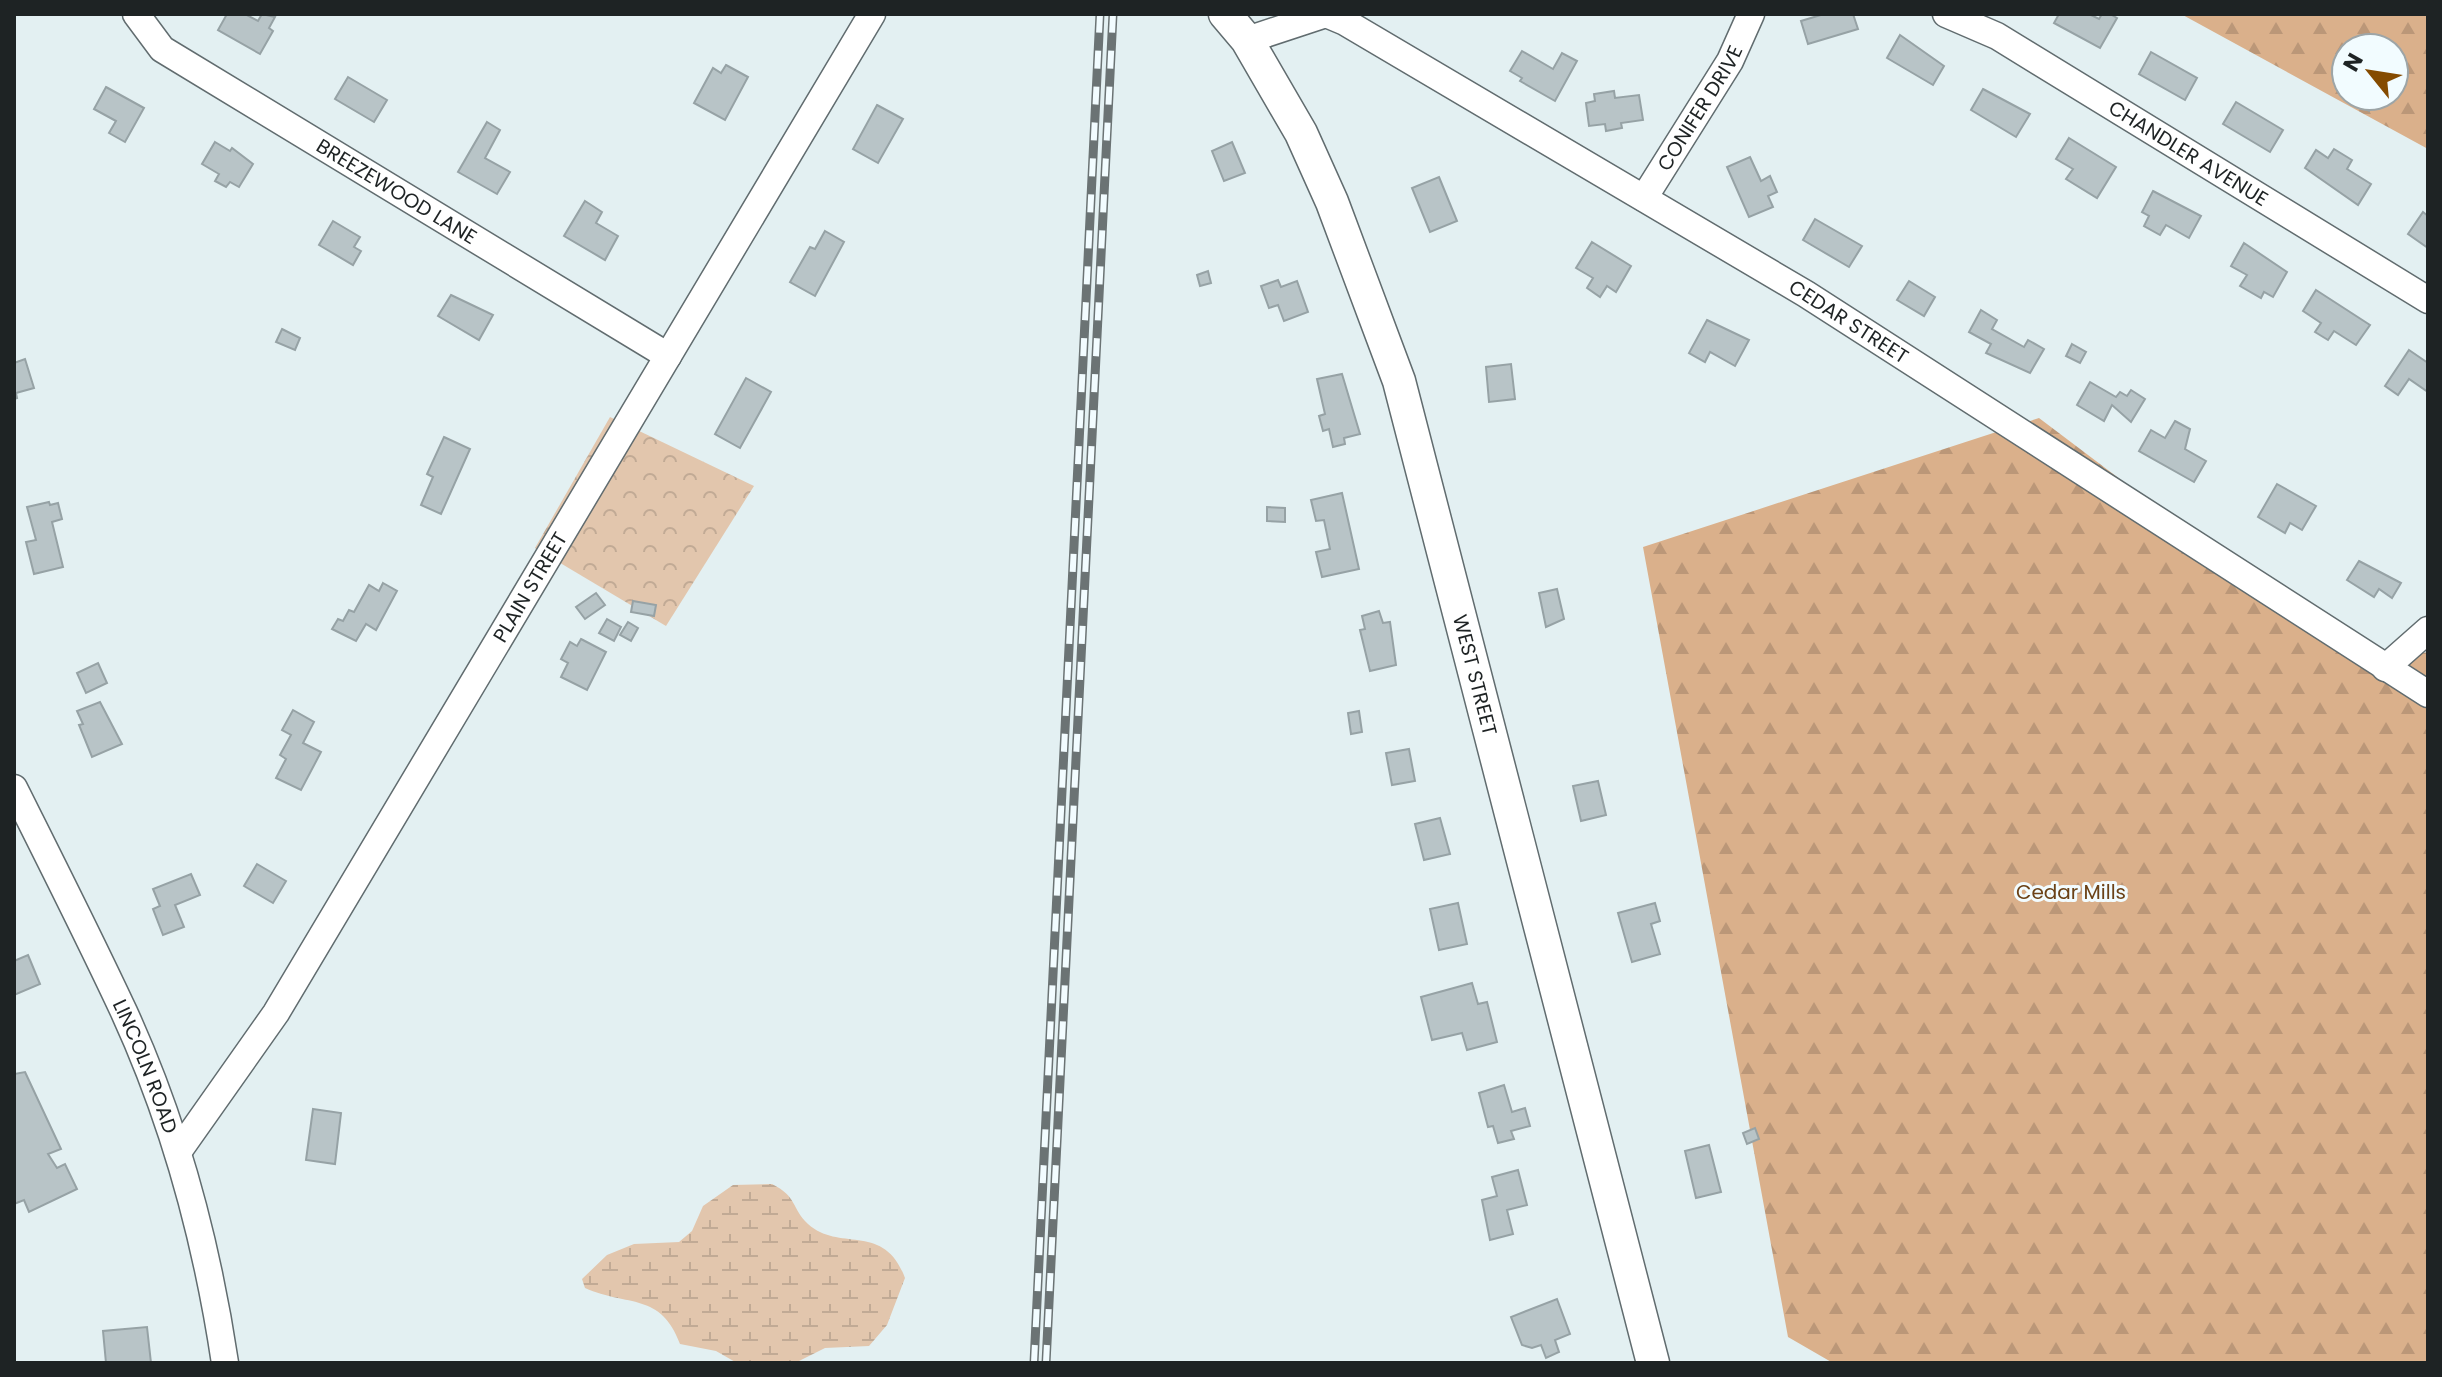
<svg xmlns="http://www.w3.org/2000/svg" width="2442" height="1377" font-family="Poppins,sans-serif">
	<defs>
		<pattern id="forest-firs" width="22" height="20" patternUnits="userSpaceOnUse" patternTransform="scale(2)"><rect width="22" height="20" fill="#dab08b"/><path d="M5 1l3.5 6h-7zM16 11l3.5 6h-7z" fill="#bb9778"/></pattern>
		<pattern id="wetland-marsh" width="20" height="14" patternUnits="userSpaceOnUse" patternTransform="scale(2)"><rect width="20" height="14" fill="#e2c6ad"/><path d="M1 5h8M5 5V1M11 12h8M15 12V8" fill="none" stroke="#c1aa95"/></pattern>
		<pattern id="park-crowns" width="20" height="18" patternUnits="userSpaceOnUse" patternTransform="scale(2)"><rect width="20" height="18" fill="#e2c6ad"/><path d="M2 6a3 3 0 1 1 6 0M12 15a3 3 0 1 1 6 0" fill="none" stroke="#c1aa95"/></pattern>
	</defs>
	<rect width="100%" height="100%" fill="#e3f0f2"/>
	<g fill="url(#forest-firs)" fill-rule="evenodd">
		<path d="M2181 14H2428V149ZM2346 48H2394V96H2346Z"/>
		<polygon points="2039,418 2365,664 2428,652 2428,1363 1833,1363 1788,1337 1643,547"/>
	</g>
	<path fill="url(#wetland-marsh)" d="M772 1184C798 1197 791 1208 808 1224 840 1253 884 1221 905 1278L887 1325 869 1346 825 1348 795 1363H737L716 1351 680 1344C661 1292 628 1307 585 1288L582 1279 607 1255 634 1244 679 1242 692 1231 703 1206 733 1185Z"/>
	<polygon fill="url(#park-crowns)" points="610,417 754,486 666,626 535,548"/>
	<g fill="#b8c4c7" stroke="#96a2a5" stroke-width="2">
		<polygon points="227,14 245,14 258,21 262,14 275,17 269,28 273,31 260,54 218,30"/>
		<polygon points="1824,14 1853,14 1858,29 1808,44 1801,21"/>
		<polygon points="2059,14 2089,14 2099,19 2102,14 2110,14 2117,18 2100,48 2054,23"/>
		<polygon points="1900,35 1944,66 1933,85 1887,58"/>
		<polygon points="1522,51 1553,69 1562,53 1577,61 1555,101 1520,81 1522,78 1510,71"/>
		<polygon points="2151,52 2197,78 2185,100 2139,74"/>
		<polygon points="726,65 748,77 725,120 694,103 713,68 721,73"/>
		<polygon points="348,77 387,100 374,122 335,99"/>
		<polygon points="106,87 144,108 125,142 109,133 116,121 94,109"/>
		<polygon points="1983,89 2030,114 2016,137 1971,110"/>
		<polygon points="1614,91 1615,98 1639,95 1643,120 1621,123 1622,128 1606,131 1605,124 1589,126 1586,103 1595,101 1594,94"/>
		<polygon points="2364,96 2380,96 2369,111 2358,104"/>
		<polygon points="2236,102 2283,130 2270,152 2223,124"/>
		<polygon points="877,105 903,119 878,163 853,149"/>
		<polygon points="487,122 500,130 485,158 510,172 497,194 458,172"/>
		<polygon points="2069,138 2116,167 2097,198 2066,179 2073,169 2056,159"/>
		<polygon points="215,142 230,151 232,148 253,164 239,187 230,182 226,187 215,181 219,174 202,164"/>
		<polygon points="1232,142 1245,173 1224,181 1212,151"/>
		<polygon points="2334,149 2352,160 2347,169 2371,184 2358,205 2305,168 2316,150 2328,158"/>
		<polygon points="1750,157 1761,181 1770,176 1777,192 1768,196 1773,207 1749,217 1727,167"/>
		<polygon points="1439,177 1457,221 1430,232 1412,188"/>
		<polygon points="2153,191 2201,216 2189,238 2166,225 2160,235 2144,226 2149,216 2142,212"/>
		<polygon points="585,201 602,212 596,223 618,236 605,260 564,236"/>
		<polygon points="2423,212 2428,216 2428,248 2408,234"/>
		<polygon points="1815,219 1862,246 1849,267 1803,240"/>
		<polygon points="333,221 360,237 354,247 361,251 353,265 319,245"/>
		<polygon points="825,231 844,242 815,296 790,282 810,247 815,249"/>
		<polygon points="1592,242 1631,266 1616,292 1607,286 1600,297 1587,288 1593,278 1576,268"/>
		<polygon points="2244,243 2287,272 2273,297 2264,292 2261,298 2240,286 2247,275 2231,266"/>
		<polygon points="1208,271 1211,283 1200,286 1197,275"/>
		<polygon points="1278,280 1281,287 1297,281 1308,312 1284,321 1278,305 1269,308 1261,286"/>
		<polygon points="1909,281 1935,297 1924,316 1897,300"/>
		<polygon points="2316,290 2370,325 2356,345 2334,331 2328,340 2315,332 2321,323 2303,311"/>
		<polygon points="451,295 493,315 479,340 438,316"/>
		<polygon points="1981,310 1997,320 1992,329 2024,347 2028,340 2044,349 2030,373 1986,353 1991,344 1969,332"/>
		<polygon points="1707,320 1749,340 1735,366 1710,352 1705,362 1689,353"/>
		<polygon points="282,329 300,338 295,350 276,342"/>
		<polygon points="2072,344 2086,352 2080,363 2066,356"/>
		<polygon points="2409,350 2428,363 2428,392 2409,379 2398,395 2385,386"/>
		<polygon points="25,359 34,388 16,393 17,398 14,399 14,363"/>
		<polygon points="1511,364 1515,399 1489,402 1486,367"/>
		<polygon points="1342,374 1360,434 1344,438 1345,444 1333,447 1329,429 1323,431 1319,416 1325,414 1317,379"/>
		<polygon points="746,378 771,392 740,448 715,434"/>
		<polygon points="2090,382 2116,397 2120,392 2127,396 2131,390 2145,399 2131,422 2112,405 2104,421 2077,405"/>
		<polygon points="2175,421 2190,429 2185,449 2206,461 2194,482 2139,451 2151,430 2165,438"/>
		<polygon points="444,437 470,449 441,514 421,505 433,477 427,474"/>
		<polygon points="2277,484 2316,506 2302,530 2290,523 2285,533 2258,517"/>
		<polygon points="1342,493 1359,569 1322,577 1316,552 1330,549 1324,520 1316,521 1311,500"/>
		<polygon points="49,502 50,505 58,503 62,519 52,522 63,567 34,574 26,542 36,540 27,507"/>
		<polygon points="1267,507 1285,508 1285,522 1267,521"/>
		<polygon points="2359,561 2401,583 2392,598 2379,589 2374,597 2347,580"/>
		<polygon points="383,583 397,591 376,630 366,624 356,641 332,629 338,619 343,621 349,610 354,612 369,585 379,591"/>
		<polygon points="1557,589 1564,619 1546,627 1539,593"/>
		<polygon points="596,593 605,605 585,619 576,607"/>
		<polygon points="633,601 656,605 654,616 631,612"/>
		<polygon points="1379,611 1383,623 1390,622 1396,665 1370,671 1360,630 1365,629 1362,616"/>
		<polygon points="607,619 621,627 614,641 599,633"/>
		<polygon points="628,622 638,628 631,641 620,635"/>
		<polygon points="581,639 606,652 587,690 561,677 568,663 561,659 570,642 577,646"/>
		<polygon points="98,663 107,683 86,693 77,673"/>
		<polygon points="100,702 122,744 92,757 79,725 83,724 77,711"/>
		<polygon points="293,710 314,722 303,743 321,752 301,790 276,778 286,759 280,755 291,735 282,730"/>
		<polygon points="1359,711 1362,732 1351,734 1348,713"/>
		<polygon points="1409,749 1415,781 1392,785 1386,753"/>
		<polygon points="1598,781 1606,815 1581,821 1573,786"/>
		<polygon points="1440,818 1450,854 1424,860 1415,824"/>
		<polygon points="257,864 286,881 273,903 244,886"/>
		<polygon points="191,874 200,895 175,905 184,927 163,935 153,909 160,906 153,889"/>
		<polygon points="1458,903 1467,944 1439,950 1430,909"/>
		<polygon points="1655,903 1660,921 1651,924 1660,954 1632,962 1618,913"/>
		<polygon points="28,955 40,984 14,995 14,961"/>
		<polygon points="1472,983 1478,1004 1487,1002 1497,1042 1467,1050 1462,1033 1432,1040 1421,997"/>
		<polygon points="25,1072 61,1149 48,1154 57,1168 65,1164 77,1189 29,1212 24,1200 14,1204 14,1074"/>
		<polygon points="1504,1085 1512,1112 1525,1108 1530,1126 1511,1131 1514,1139 1498,1143 1493,1126 1488,1127 1479,1093"/>
		<polygon points="313,1109 341,1113 335,1164 306,1160"/>
		<polygon points="1755,1128 1759,1139 1747,1144 1743,1133"/>
		<polygon points="1709,1145 1721,1192 1696,1198 1685,1151"/>
		<polygon points="1518,1170 1527,1205 1507,1210 1513,1234 1490,1240 1482,1200 1497,1196 1492,1177"/>
		<polygon points="1557,1299 1570,1334 1555,1340 1559,1352 1546,1358 1541,1345 1532,1348 1522,1345 1511,1317"/>
		<polygon points="147,1327 151,1363 106,1363 103,1331"/>
	</g>
	<g fill="none" stroke-linecap="round" stroke-linejoin="round">
		<defs>
			<g id="minor">
				<path id="s1" d="M136 14 162 49 668 356"/>
				<path id="s2" d="M1946 14 1997 36 2428 300"/>
				<path id="s3" d="M1247 40 1326 14 1345 22 1806 294 2428 694"/>
				<path id="s4" d="M1644 198 1730 61 1751 14"/>
				<polyline points="2385,668 2428,630"/>
				<path id="s5" d="M14 788C51 862 89 937 124 1012 175 1123 207 1243 225 1363"/>
				<path id="s6" d="M178 1152 276 1013 872 14"/>
			</g>
			<g id="major">
				<path id="s7" d="M1225 14 1247 40 1301 133 1332 202 1399 381 1653 1363"/>
			</g>
		</defs>
		<use href="#minor" stroke="#616c6f" stroke-width="29"/>
		<use href="#major" stroke="#616c6f" stroke-width="35"/>
		<use href="#minor" stroke="#fff" stroke-width="26"/>
		<use href="#major" stroke="#fff" stroke-width="32"/>
		<defs>
			<g id="rail">
				<polyline points="1034,1363 1100,14"/>
				<polyline points="1046,1363 1113,14"/>
			</g>
		</defs>
		<use href="#rail" stroke="#6b7374" stroke-width="9"/>
		<use href="#rail" stroke="#f2fcff" stroke-width="6" stroke-dasharray="18" stroke-linecap="butt"/>
	</g>
	<g text-anchor="middle" dominant-baseline="central" stroke-width="6" stroke-linejoin="round" paint-order="stroke">
		<g font-size="20" fill="#1e2324" stroke="#f2fcff">
			<text stroke="none"><textPath href="#s4" startOffset="106">CONIFER DRIVE</textPath></text>
			<text stroke="none"><textPath href="#s2" startOffset="280">CHANDLER AVENUE</textPath></text>
			<text stroke="none"><textPath href="#s1" startOffset="318">BREEZEWOOD LANE</textPath></text>
			<text stroke="none"><textPath href="#s3" startOffset="690">CEDAR STREET</textPath></text>
			<text stroke="none"><textPath href="#s6" startOffset="666">PLAIN STREET</textPath></text>
			<text stroke="none"><textPath href="#s7" startOffset="712">WEST STREET</textPath></text>
			<text stroke="none"><textPath href="#s5" startOffset="308">LINCOLN ROAD</textPath></text>
		</g>
		<g font-size="20" fill="#6b4217" stroke="#f2fcff">
			<text x="2071" y="892">Cedar Mills</text>
		</g>
	</g>
	<rect width="2442" height="1377" fill="none" stroke="#1e2324" stroke-width="32"/>
	<g transform="translate(2370 72) rotate(300)"><circle r="38" fill="#f2fcff" stroke="#9da5a7" stroke-width="2"/>
	<path d="M0-6L14 30L0 20L-14 30Z" fill="#854b00"/>
	<text y="-12" font-size="22" font-weight="bold" text-anchor="middle" fill="#1e2324">N</text>
	</g>
</svg>
